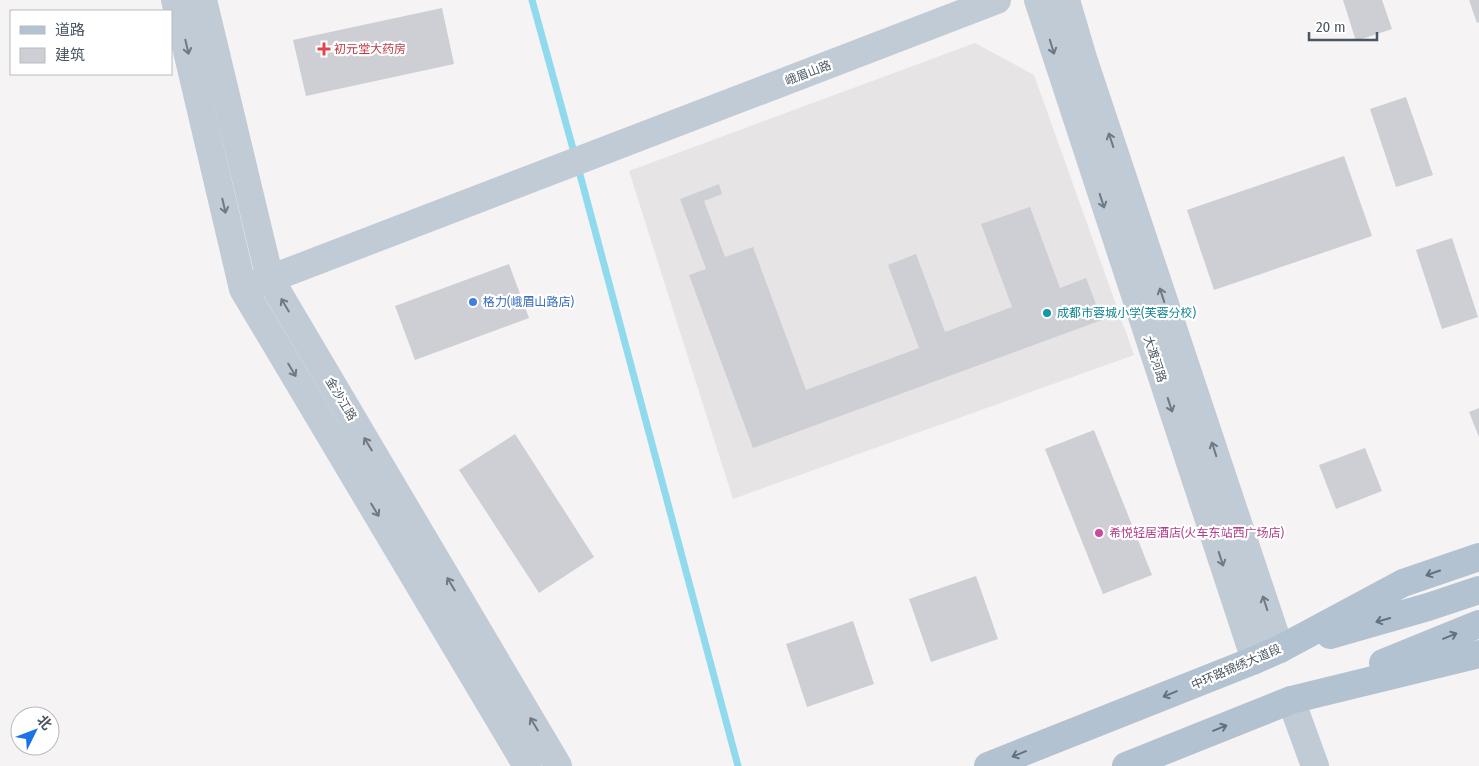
<svg xmlns="http://www.w3.org/2000/svg" width="1479" height="766" font-family="'Fira Sans Condensed','Noto Sans SC',sans-serif">
	<rect width="100%" height="100%" fill="#f5f3f3"/>
	<polygon fill="#e6e4e5" points="975,43 1034,75 1134,355 733,499 629,171"/>
	<g fill="none" stroke-linecap="round" stroke-linejoin="round">
		<g stroke="#90daee" stroke-width="7">
			<polyline points="532,0 575,156"/>
			<polyline points="578,167 738,766"/>
		</g>
	</g>
	<g fill="#cdcfd5">
		<polygon points="1343,0 1382,0 1392,29 1356,41"/>
		<polygon points="1469,0 1479,0 1479,22 1477,23"/>
		<polygon points="442,8 454,64 306,96 293,40"/>
		<polygon points="1406,97 1433,175 1396,187 1370,109"/>
		<polygon points="1344,156 1372,236 1214,290 1187,210"/>
		<polygon points="719,184 722,194 704,201 725,257 753,247 806,390 919,348 888,265 916,254 945,332 1012,307 981,224 1030,207 1060,288 1086,278 1102,320 753,448 689,275 706,269 680,199"/>
		<polygon points="1452,238 1478,317 1442,329 1416,250"/>
		<polygon points="509,264 529,318 415,360 395,306"/>
		<polygon points="1479,408 1479,437 1469,412"/>
		<polygon points="1094,430 1152,575 1103,594 1045,449"/>
		<polygon points="515,434 594,557 539,593 459,470"/>
		<polygon points="1365,448 1382,491 1336,509 1319,465"/>
		<polygon points="976,576 998,639 931,662 909,599"/>
		<polygon points="853,621 874,684 807,707 786,644"/>
	</g>
	<g fill="none" stroke-linecap="round" stroke-linejoin="round">
		<g stroke="#c1cbd6" stroke-width="28">
			<polyline points="175,0 243,289 527,766"/>
			<polyline points="203,0 270,279 558,766"/>
			<polyline points="1038,0 1255,660"/>
			<polyline points="1066,0 1083,58 1280,649"/>
			<polyline points="254,285 997,0"/>
			<polyline points="1291,700 1315,766"/>
		</g>
		<g stroke="#b3c2d1" stroke-width="28">
			<polyline points="1330,635 1428,607 1479,590"/>
			<polyline points="1383,663 1479,624"/>
			<polyline points="988,766 1255,660 1280,649 1403,583 1479,557"/>
			<polyline points="1126,766 1291,700 1479,654"/>
		</g>
	</g>
	<defs><path id="oneway-shaft" d="M-6 0H5M1.5-3L5.5 0L1.5 3" fill="none" stroke-width="1.6" stroke-linecap="round" stroke-linejoin="round" transform="scale(1.25)"/></defs>
	<g stroke="#6e7984">
		<use href="#oneway-shaft" transform="translate(187 47) rotate(77)"/>
		<use href="#oneway-shaft" transform="translate(1052 47) rotate(73)"/>
		<use href="#oneway-shaft" transform="translate(1111 140) rotate(-108)"/>
		<use href="#oneway-shaft" transform="translate(1102 201) rotate(72)"/>
		<use href="#oneway-shaft" transform="translate(224 206) rotate(77)"/>
		<use href="#oneway-shaft" transform="translate(1162 295) rotate(-108)"/>
		<use href="#oneway-shaft" transform="translate(285 305) rotate(-121)"/>
		<use href="#oneway-shaft" transform="translate(292 370) rotate(59)"/>
		<use href="#oneway-shaft" transform="translate(1170 405) rotate(72)"/>
		<use href="#oneway-shaft" transform="translate(368 444) rotate(-121)"/>
		<use href="#oneway-shaft" transform="translate(1214 449) rotate(-108)"/>
		<use href="#oneway-shaft" transform="translate(375 510) rotate(59)"/>
		<use href="#oneway-shaft" transform="translate(1221 559) rotate(72)"/>
		<use href="#oneway-shaft" transform="translate(451 584) rotate(-121)"/>
		<use href="#oneway-shaft" transform="translate(1265 603) rotate(-108)"/>
		<use href="#oneway-shaft" transform="translate(534 724) rotate(-121)"/>
	</g>
	<g stroke="#64717d">
		<use href="#oneway-shaft" transform="translate(1433 573) rotate(161)"/>
		<use href="#oneway-shaft" transform="translate(1383 620) rotate(164)"/>
		<use href="#oneway-shaft" transform="translate(1450 636) rotate(-22)"/>
		<use href="#oneway-shaft" transform="translate(1170 694) rotate(158)"/>
		<use href="#oneway-shaft" transform="translate(1220 728) rotate(-22)"/>
		<use href="#oneway-shaft" transform="translate(1019 754) rotate(158)"/>
	</g>
	<path fill="#e0444e" stroke="#fff" stroke-width="2" d="M321.5 41.5h5v5h5v5h-5v5h-5v-5h-5v-5h5z"/>
	<circle fill="#3f7fe0" stroke="#fff" stroke-width="2" cx="473" cy="302" r="5"/>
	<circle fill="#0f9aa8" stroke="#fff" stroke-width="2" cx="1047" cy="313" r="5"/>
	<circle fill="#d1479c" stroke="#fff" stroke-width="2" cx="1099" cy="533" r="5"/>
	<g text-anchor="middle" dominant-baseline="central" stroke-width="4.5" stroke-linejoin="round" paint-order="stroke">
		<g font-size="12" fill="#be3a42" stroke="#fff" text-anchor="start">
			<text x="334" y="49">初元堂大药房</text>
		</g>
		<g font-size="12" fill="#4a5661" stroke="#fff">
			<text transform="translate(808 73) rotate(-21)">峨眉山路</text>
			<text transform="translate(1155 359) rotate(72)">大渡河路</text>
			<text transform="translate(341 399) rotate(59)">金沙江路</text>
			<text transform="translate(1236 667) rotate(-23)">中环路锦绣大道段</text>
		</g>
		<g font-size="12" fill="#366cbe" stroke="#fff" text-anchor="start">
			<text x="483" y="302">格力(峨眉山路店)</text>
		</g>
		<g font-size="12" fill="#0d838f" stroke="#fff" text-anchor="start">
			<text x="1057" y="313">成都市蓉城小学(芙蓉分校)</text>
		</g>
		<g font-size="12" fill="#b23c85" stroke="#fff" text-anchor="start">
			<text x="1109" y="533">希悦轻居酒店(火车东站西广场店)</text>
		</g>
	</g>
	<rect x="10" y="10" width="162" height="65" fill="#ffffff" stroke="#b7bbc0"/>
	<rect x="20" y="26" width="25" height="8" fill="#b3c2d1" stroke="#b7bbc0"/>
	<text x="55" y="35" font-size="15" fill="#4a5661">道路</text>
	<rect x="20" y="48" width="25" height="15" fill="#cdcfd5" stroke="#b7bbc0"/>
	<text x="55" y="60" font-size="15" fill="#4a5661">建筑</text>
	<g transform="translate(35 731) rotate(48)"><circle r="24" fill="#ffffff" stroke="#b7bbc0"/>
	<path d="M0-4L9 19L0 12L-9 19Z" fill="#1a73e8"/>
	<text y="-8" font-size="14" font-weight="bold" text-anchor="middle" fill="#4a5661">北</text>
	</g>
	<path d="M1309 32v8h68v-8" fill="none" stroke="#4a5661" stroke-width="2.5"/>
	<text x="1316" y="32" font-size="15" fill="#4a5661" stroke="#ffffff" stroke-width="4" paint-order="stroke">20 m</text>
</svg>
